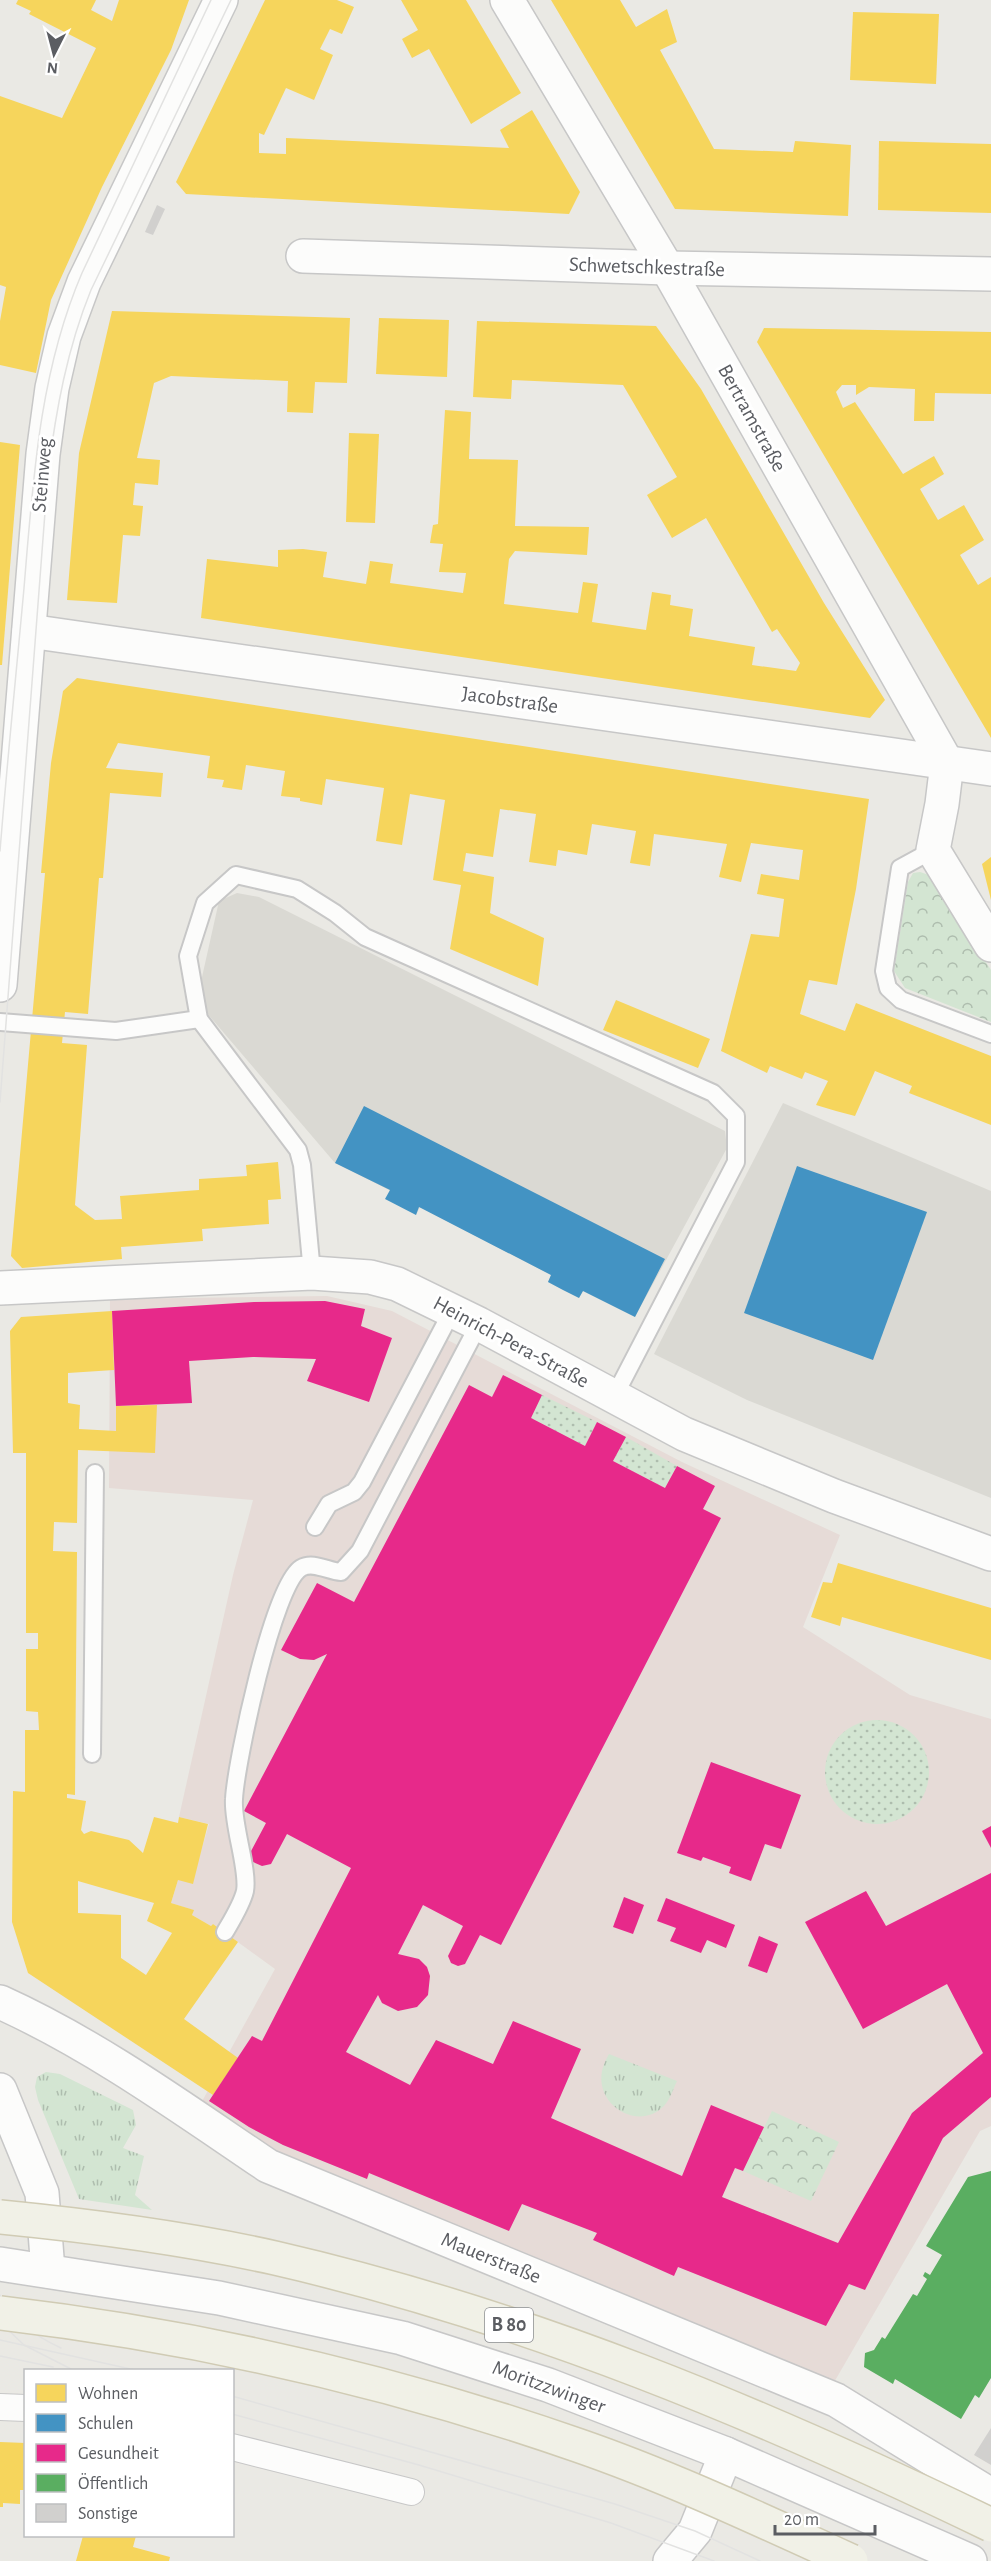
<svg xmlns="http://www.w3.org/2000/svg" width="991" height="2561" font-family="'Alegreya Sans',sans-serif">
	<defs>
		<pattern id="grass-tufts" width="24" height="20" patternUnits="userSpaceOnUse" patternTransform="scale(1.5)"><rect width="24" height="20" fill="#d3e5d2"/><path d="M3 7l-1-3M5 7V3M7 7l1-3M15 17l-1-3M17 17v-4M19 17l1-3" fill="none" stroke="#aebdae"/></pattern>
		<pattern id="park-crowns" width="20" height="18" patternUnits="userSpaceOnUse" patternTransform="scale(1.5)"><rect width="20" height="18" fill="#d3e5d2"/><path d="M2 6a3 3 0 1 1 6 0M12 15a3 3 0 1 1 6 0" fill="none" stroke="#aebdae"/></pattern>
		<pattern id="garden-dots" width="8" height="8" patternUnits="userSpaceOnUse" patternTransform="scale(1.5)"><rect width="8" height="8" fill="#d3e5d2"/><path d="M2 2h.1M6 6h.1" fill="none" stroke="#aebdae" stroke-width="1.8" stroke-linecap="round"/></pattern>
	</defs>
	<rect width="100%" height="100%" fill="#eae9e4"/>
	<g fill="#dad9d3">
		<polygon points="237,893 259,897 725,1131 727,1148 635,1317 583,1291 579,1298 548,1282 551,1275 420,1207 416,1215 389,1190 335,1163 206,1012 200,986 219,901"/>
		<polygon points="783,1103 991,1191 991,1498 747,1400 654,1354"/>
	</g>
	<polygon fill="#e6dbd7" points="327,1296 392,1311 682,1462 840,1535 803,1627 910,1695 991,1719 991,2126 980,2131 833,2384 279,2154 200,2105 275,1969 213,1924 211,1926 192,1915 193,1910 171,1903 178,1880 194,1875 209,1824 179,1817 233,1575 253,1500 109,1488 110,1299"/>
	<g fill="url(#grass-tufts)">
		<path d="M609 2054 677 2081C673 2090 670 2099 664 2106 638 2132 595 2105 602 2071 603 2066 606 2059 609 2054Z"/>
		<polygon points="46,2072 60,2074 133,2110 136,2125 123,2148 144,2156 135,2195 152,2210 79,2199 38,2100 35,2087 37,2077"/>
	</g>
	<g fill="url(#park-crowns)">
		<polygon points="920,872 929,875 991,970 991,1022 905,988 894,971 908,882 913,873"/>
		<polygon points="772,2111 839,2142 811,2201 743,2171"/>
	</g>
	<g fill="url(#garden-dots)">
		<polygon points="542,1395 597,1422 585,1446 531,1418"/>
		<polygon points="626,1437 677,1466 665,1488 613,1461"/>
		<circle cx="877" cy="1772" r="52"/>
	</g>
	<g fill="#f6d55c" fill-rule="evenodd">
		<polygon points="18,0 96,0 91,10 112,21 119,0 189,0 171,50 102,187 51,300 36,373 0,365 0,321 6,287 0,285 0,96 62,118 96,48 29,14 31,11 16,4"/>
		<polygon points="265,0 337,0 354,7 342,34 330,29 320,49 333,55 314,100 286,88 264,135 259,133 259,153 286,154 286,138 509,148 500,130 532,110 580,192 569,214 186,194 176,182"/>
		<polygon points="401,0 466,0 521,93 471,124 429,49 412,58 402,39 418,30"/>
		<polygon points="551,0 620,0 636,27 667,9 677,42 660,50 714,149 793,152 795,141 851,145 848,216 675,209"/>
		<polygon points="853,12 939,14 936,84 850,80"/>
		<polygon points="879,141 991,144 991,213 878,210"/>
		<polygon points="112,311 350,318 347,383 315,382 313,413 287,412 288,381 171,376 154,383 137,458 160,460 158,485 135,483 133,505 143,506 140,536 123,535 117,603 67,600 79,453"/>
		<polygon points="379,318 449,320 447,377 376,374"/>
		<polygon points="477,321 656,326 701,389 824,603 885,700 870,718 201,618 207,559 278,567 278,550 303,549 327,552 323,577 366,584 370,561 393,564 390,583 463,593 466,573 439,572 443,544 430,543 433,525 438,524 445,410 471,412 469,459 518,460 515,526 589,527 587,555 515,551 509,559 504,604 578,613 583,582 598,584 592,622 646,630 652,592 671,595 670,605 693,609 689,636 755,647 752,665 796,671 800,663 777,629 772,632 706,518 672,538 647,495 677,477 623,385 512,380 511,399 473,397"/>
		<polygon points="764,328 991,332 991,394 935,393 934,421 914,421 915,389 869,387 856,395 856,385 842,385 836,392 843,408 855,402 903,474 934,456 944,474 920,489 938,520 964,505 984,540 960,555 978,585 991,577 991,738 757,342"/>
		<polygon points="349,433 379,434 375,523 346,522"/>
		<polygon points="0,442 20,445 2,665 0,665"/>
		<polygon points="77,678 869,799 856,889 837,985 809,980 800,1014 845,1031 856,1003 991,1056 991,1125 909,1093 912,1086 875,1071 855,1116 836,1111 816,1105 828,1081 805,1072 802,1079 770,1066 767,1073 721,1051 751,934 779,937 784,899 757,894 761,874 799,880 803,850 751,843 741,882 719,877 727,844 654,834 650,866 630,863 636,831 592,824 587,855 558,850 556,866 529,862 536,814 500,809 493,857 466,853 463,871 494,877 490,913 544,938 538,986 450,949 461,885 433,880 445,800 410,794 402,845 376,841 384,788 326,779 322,805 300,801 300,798 281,796 285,771 246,765 242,790 222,787 224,780 207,778 210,756 118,743 106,768 163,773 161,797 110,793 103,878 99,878 88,1014 65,1012 62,1043 87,1045 75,1205 95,1220 122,1219 120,1196 199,1190 199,1179 247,1176 246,1165 278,1162 281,1199 268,1200 269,1224 202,1229 203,1241 121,1247 122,1259 22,1268 11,1256 45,873 41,873 51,763 63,691"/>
		<polygon points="991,857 991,900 982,864"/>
		<polygon points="616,1000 710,1039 698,1068 603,1030"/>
		<path d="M112 1311 114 1370 68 1373V1403L80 1405 79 1429 116 1431V1406L157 1405 155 1453 78 1450 77 1523 54 1522 53 1551 77 1552 75 1795 67 1794V1798L86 1801 81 1830 84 1834 91 1831 129 1840 143 1853 154 1817 178 1823 179 1817 208 1824 193 1884 178 1880 171 1903 194 1910 192 1915 211 1926 213 1924 238 1942 184 2019 238 2058 213 2095 28 1973 12 1922 13 1791 25 1792V1730H39L38 1712 26 1711V1649H38V1633H26V1453H13L10 1331 21 1317ZM78 1881 154 1903 147 1921 172 1933 146 1975 121 1958V1915L78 1913Z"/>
		<polygon points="838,1563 991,1608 991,1660 842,1617 840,1626 811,1617 823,1582 832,1583"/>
		<polygon points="0,2442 26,2443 26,2490 20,2490 20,2504 3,2503 3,2507 0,2507"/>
		<polygon points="83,2536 136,2536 133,2547 170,2557 169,2561 76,2561"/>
	</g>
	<g fill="#4393c3">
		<polygon points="364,1106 665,1259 635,1317 583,1291 579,1298 563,1290 548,1282 551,1275 419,1207 416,1215 385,1199 390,1190 335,1163"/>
		<polygon points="797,1166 927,1212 873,1360 744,1313"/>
	</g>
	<g fill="#e7298a">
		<polygon points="325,1301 365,1309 361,1326 392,1338 369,1402 307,1381 316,1359 253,1357 189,1361 192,1403 116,1406 112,1311 254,1302"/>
		<polygon points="503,1375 542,1395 531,1418 585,1446 597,1422 626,1437 613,1461 665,1488 677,1466 715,1486 703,1509 721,1518 501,1945 480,1935 465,1964 458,1966 451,1963 448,1956 463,1926 423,1905 398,1954 419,1959 427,1967 430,1976 428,1995 417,2007 398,2011 382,2003 378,1995 346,2052 410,2085 436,2040 493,2064 513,2021 581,2049 551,2118 682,2176 711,2105 764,2127 743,2171 735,2168 722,2197 838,2243 912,2113 983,2053 947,1984 863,2029 805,1922 866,1891 886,1926 991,1873 991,2097 943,2138 865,2290 849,2284 826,2326 678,2267 674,2276 593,2240 597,2233 522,2204 509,2231 369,2173 367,2179 283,2145 249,2127 209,2101 252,2036 262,2041 351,1868 287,1834 271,1864 262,1866 253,1862 250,1853 266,1823 244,1811 327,1654 314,1660 300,1659 281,1650 317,1583 354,1602 469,1385 492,1397"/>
		<polygon points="711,1762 801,1795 781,1849 765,1844 751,1881 729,1873 731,1867 703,1857 701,1861 677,1853"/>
		<polygon points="991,1826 991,1848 982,1831"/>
		<polygon points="624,1897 644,1905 633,1934 613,1927"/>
		<polygon points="666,1898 735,1925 726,1948 707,1940 701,1953 670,1941 676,1928 657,1921"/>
		<polygon points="759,1936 778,1944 767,1973 748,1966"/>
	</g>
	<polygon fill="#5aae61" points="991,2171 991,2378 979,2398 975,2395 961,2419 895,2379 893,2384 864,2367 865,2353 874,2350 882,2337 885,2339 913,2294 917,2296 927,2279 923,2276 925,2272 930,2275 942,2255 926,2246 968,2177"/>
	<g fill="#d1d0ce">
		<polygon points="157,205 165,209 153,235 145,232"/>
		<polygon points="991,2428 991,2465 974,2455"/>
	</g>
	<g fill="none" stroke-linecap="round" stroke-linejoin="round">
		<defs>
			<g id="service">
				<polyline points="933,850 900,868 884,971 888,988 901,1000 991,1034"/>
				<polyline points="0,1022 116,1031 199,1019"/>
				<polyline points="312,1273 302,1165 298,1150 199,1019 188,956 205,903 236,875 297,889 335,913 365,937 713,1093 736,1116 736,1162 614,1397"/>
				<polyline points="315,1527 329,1504 354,1492 362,1482 452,1311"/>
				<polyline points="92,1754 95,1473"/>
				<path d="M225 1932C232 1920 242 1904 245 1891 249 1870 232 1824 234 1799 236 1763 273 1585 301 1568 313 1561 328 1571 341 1572L360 1551 479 1324"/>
			</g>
			<g id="pedestrian">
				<polyline points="0,2407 26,2408"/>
				<polyline points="232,2447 411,2492"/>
			</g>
			<g id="minor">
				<polyline points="507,0 667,268 947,763 942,804 933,850 991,945"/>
				<polyline points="303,256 667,268 991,274"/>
				<polyline points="29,631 991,769"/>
				<polyline points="0,985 43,454 52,388 64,336 84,282 221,0"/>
				<polyline points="0,1288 312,1273 370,1277 397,1284 479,1324 684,1434 834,1496 991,1554"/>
				<path d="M0 2002C95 2045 182 2108 268 2166L836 2400 991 2495"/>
				<polyline points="0,2090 42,2193 48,2271"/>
				<polyline points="670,2561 695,2531 726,2454"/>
			</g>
			<polyline id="tertiary" points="0,2264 219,2298 402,2338 548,2385 726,2454 970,2561"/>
		</defs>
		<use href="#service" stroke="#c7c7c7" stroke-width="20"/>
		<use href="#pedestrian" stroke="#c7c7c7" stroke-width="28"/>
		<use href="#minor" stroke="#c7c7c7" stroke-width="36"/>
		<use href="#tertiary" stroke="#c7c7c7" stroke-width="36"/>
		<use href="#service" stroke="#fcfcfb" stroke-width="16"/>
		<use href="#pedestrian" stroke="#fcfcfb" stroke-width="26"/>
		<use href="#minor" stroke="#fcfcfb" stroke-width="33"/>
		<use href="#tertiary" stroke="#fcfcfb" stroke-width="33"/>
		<g stroke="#e2e2e1" stroke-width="1.5">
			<path d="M0 851C7 763 16 676 24 588 33 481 39 373 82 273L211 0"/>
			<path d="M0 1102 48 473C56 410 67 349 91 290L231 0"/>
			<path d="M0 2295C13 2321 35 2336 61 2348"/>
			<polyline points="0,2322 24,2345 73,2370"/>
			<polyline points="0,2340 135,2370"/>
			<polyline points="0,2356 53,2367"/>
			<polyline points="232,2396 615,2504 695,2531 760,2561"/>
			<polyline points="232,2414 419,2465 611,2523 714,2561"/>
		</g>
		<defs>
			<g id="primary-bridge">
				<path d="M0 2217C92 2226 185 2238 275 2258 527 2316 759 2413 991 2525"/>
				<path d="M0 2313C196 2336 390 2380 577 2445 670 2477 761 2520 851 2561"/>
			</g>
		</defs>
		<use href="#primary-bridge" stroke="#d0cbb4" stroke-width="36" stroke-linecap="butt"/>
		<use href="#primary-bridge" stroke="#f1f1e7" stroke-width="33"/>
	</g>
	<g text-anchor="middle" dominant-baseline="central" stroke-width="6" stroke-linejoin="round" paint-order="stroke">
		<rect fill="#fff" stroke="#8c8e91" stroke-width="1.5" x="485" y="2308" width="48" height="34" rx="4.5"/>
		<g font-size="20" font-weight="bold" fill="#5b5d62">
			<text x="509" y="2325">B 80</text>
		</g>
		<g font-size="21" fill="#5b5d62" stroke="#fff">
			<text transform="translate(647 267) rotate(2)">Schwetschkestraße</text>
			<text transform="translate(752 418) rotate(61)">Bertramstraße</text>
			<text transform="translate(42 475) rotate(-85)">Steinweg</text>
			<text transform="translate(510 700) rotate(8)">Jacobstraße</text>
			<text transform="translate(511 1342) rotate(28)">Heinrich-Pera-Straße</text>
			<text transform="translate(491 2258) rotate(22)">Mauerstraße</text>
			<text transform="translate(549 2387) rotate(20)">Moritzzwinger</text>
		</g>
	</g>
	<rect x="24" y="2369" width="210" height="168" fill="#ffffff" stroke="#bdbec0" stroke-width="1.5"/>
	<rect x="36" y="2384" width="30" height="18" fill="#f6d55c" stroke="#bdbec0" stroke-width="1.5"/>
	<text x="78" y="2399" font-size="18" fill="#5b5d62">Wohnen</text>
	<rect x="36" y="2414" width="30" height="18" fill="#4393c3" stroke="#bdbec0" stroke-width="1.5"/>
	<text x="78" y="2429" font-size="18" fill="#5b5d62">Schulen</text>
	<rect x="36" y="2444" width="30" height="18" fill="#e7298a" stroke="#bdbec0" stroke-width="1.5"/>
	<text x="78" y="2459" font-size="18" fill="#5b5d62">Gesundheit</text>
	<rect x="36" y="2474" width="30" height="18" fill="#5aae61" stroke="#bdbec0" stroke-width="1.5"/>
	<text x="78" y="2489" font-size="18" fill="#5b5d62">Öffentlich</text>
	<rect x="36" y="2504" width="30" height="18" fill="#d1d0ce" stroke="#bdbec0" stroke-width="1.5"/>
	<text x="78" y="2519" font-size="18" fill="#5b5d62">Sonstige</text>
	<g transform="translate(54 54) rotate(186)" stroke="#ffffff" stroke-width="4.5" paint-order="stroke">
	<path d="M0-4.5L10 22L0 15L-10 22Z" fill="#5b5d62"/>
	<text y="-9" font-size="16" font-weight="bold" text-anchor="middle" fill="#5b5d62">N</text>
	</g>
	<path d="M775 2525v9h100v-9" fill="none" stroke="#5b5d62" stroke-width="3"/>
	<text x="784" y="2525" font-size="18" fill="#5b5d62" stroke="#ffffff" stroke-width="4.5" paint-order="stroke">20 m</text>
</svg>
